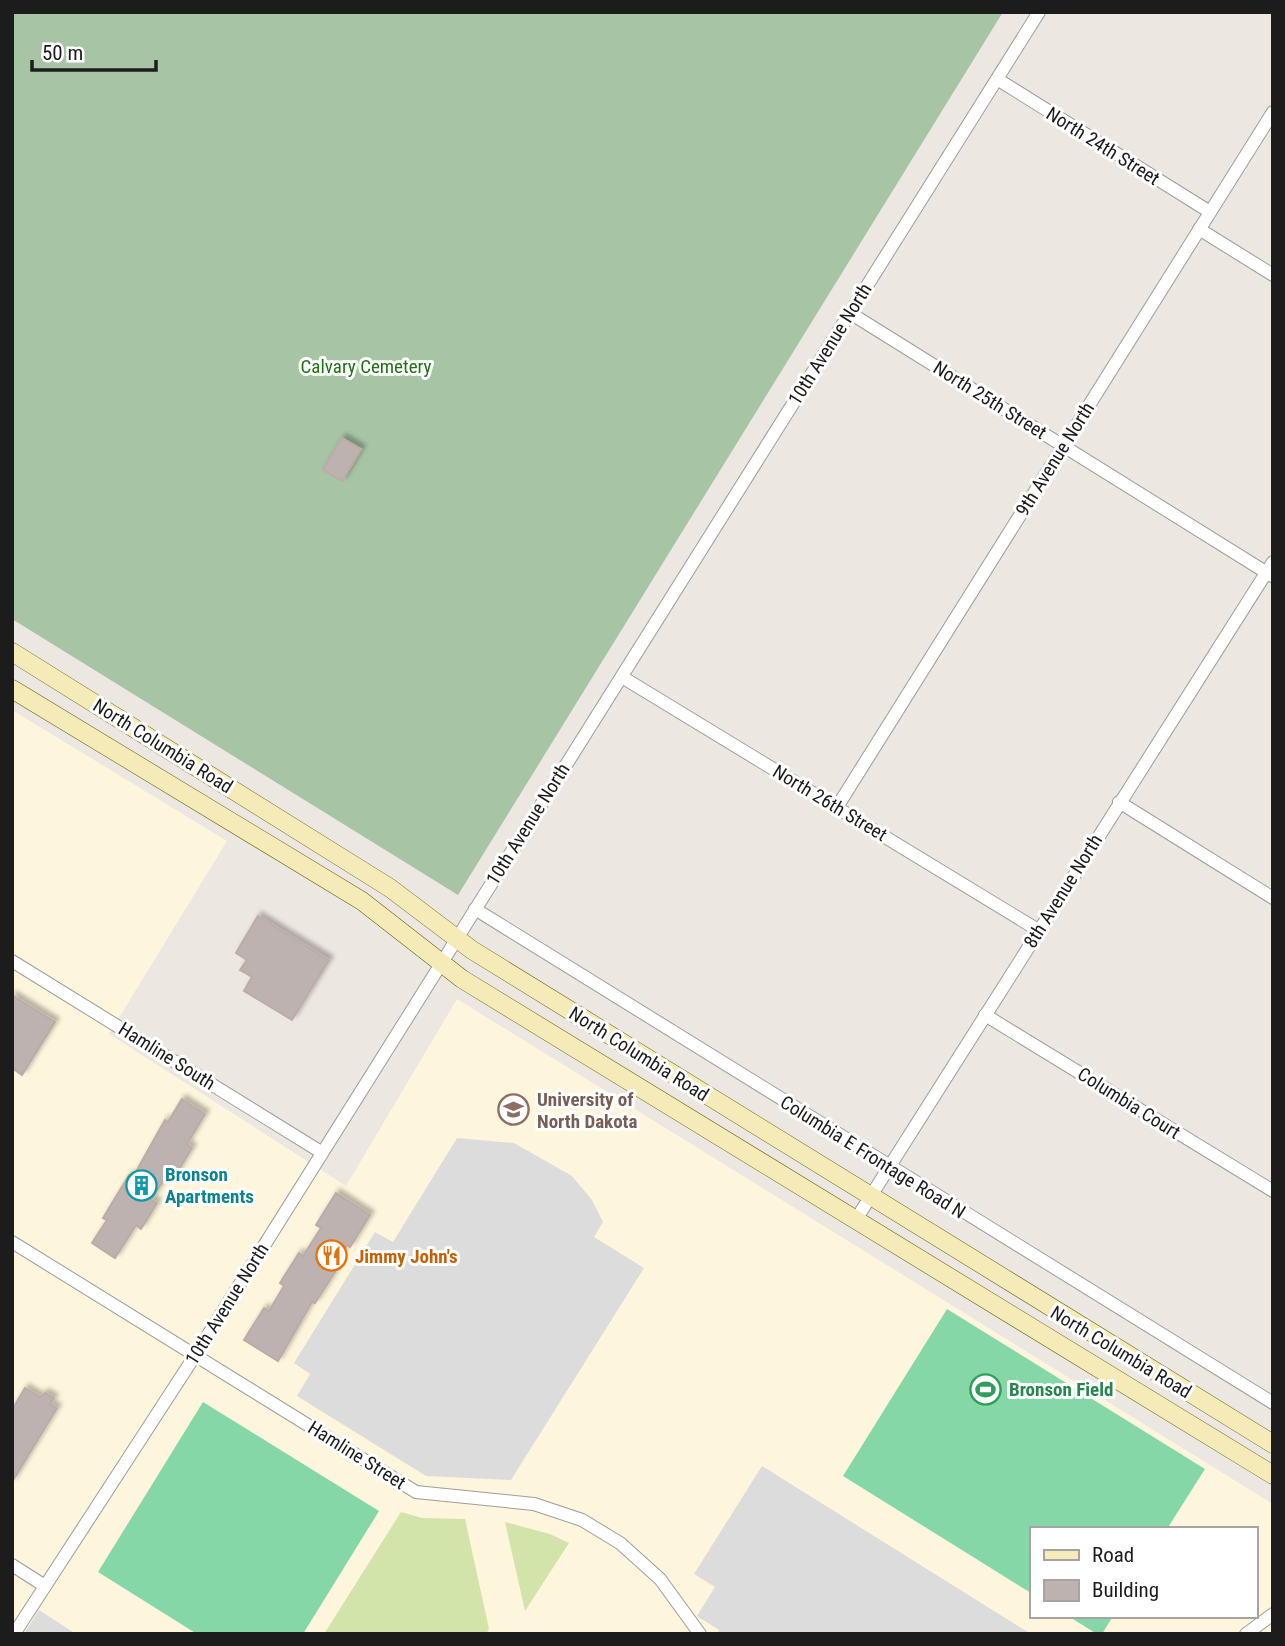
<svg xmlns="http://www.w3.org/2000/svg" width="1285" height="1646" font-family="'Roboto Condensed',sans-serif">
	<defs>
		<filter id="shadow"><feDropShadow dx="4" dy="-4" stdDeviation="2" flood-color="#0004"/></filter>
	</defs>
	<rect width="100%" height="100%" fill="#ede7e2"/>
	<path fill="#fdf6dc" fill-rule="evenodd" d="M12 710 227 841 109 1034 346 1186 457 999 1273 1504V1634H12ZM1031 1529H1255V1616H1031Z"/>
	<g fill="#d3e4ab">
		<polygon points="401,1512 422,1518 465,1519 489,1629 486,1634 324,1634"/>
		<polygon points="505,1522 550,1534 569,1543 525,1611"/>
	</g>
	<polygon fill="#a7c4a5" points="12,12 1003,12 458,895 12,619"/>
	<g fill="#85d7a7">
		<polygon points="947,1309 1205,1469 1167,1529 1031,1529 1031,1593 843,1476"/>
		<polygon points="203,1402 379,1511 303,1634 197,1634 98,1572"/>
		<polygon points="1068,1616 1113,1616 1102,1634 1097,1634"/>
	</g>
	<g fill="#dcdcdc">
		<polygon points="457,1138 514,1143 572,1176 592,1200 603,1222 594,1237 644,1268 511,1480 426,1476 297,1396 310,1374 294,1363 375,1232 393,1242"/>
		<polygon points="762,1466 1031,1634 717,1634 719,1630 697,1616 715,1587 694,1574"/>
		<polygon points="39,1610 76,1634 24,1634"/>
	</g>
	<g fill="#bdb2af" stroke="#bdaba6" stroke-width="2" filter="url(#shadow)">
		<polygon points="342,438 361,449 342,481 323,470"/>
		<polygon points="258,916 329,960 292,1020 244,991 252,977 240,970 247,960 236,953"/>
		<polygon points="12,995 55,1022 22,1075 12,1068"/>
		<polygon points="182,1099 205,1114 187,1144 192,1148 176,1174 170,1170 151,1200 157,1203 141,1229 136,1225 115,1258 92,1243 107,1220 103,1218 129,1175 133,1177 165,1120 168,1122"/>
		<polygon points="336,1193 370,1215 350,1247 347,1245 331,1270 335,1272 315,1303 312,1302 278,1361 244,1340 264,1308 269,1311 284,1286 280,1283 299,1253 303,1256 321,1228 316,1225"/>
		<polygon points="25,1388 40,1397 45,1393 54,1398 50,1404 57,1408 12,1482 12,1410"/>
	</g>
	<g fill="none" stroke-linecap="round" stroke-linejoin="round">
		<defs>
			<g id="minor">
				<polyline points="997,79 1210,212"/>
				<polyline points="1199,229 1273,275"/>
				<polyline points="850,313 1272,576"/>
				<polyline points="622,677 1038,930"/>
				<polyline points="1119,802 1273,898"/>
				<polyline points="837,807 1273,112"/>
				<polyline points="475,909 1273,1403"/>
				<polyline points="12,961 321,1152"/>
				<polyline points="985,1015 1273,1191"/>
				<polyline points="855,1221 1273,562"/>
				<polyline points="12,1242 416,1492 534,1504 582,1520 620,1543 660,1579 700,1634"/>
				<polyline points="12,1565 45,1586"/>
				<polyline points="14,1634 196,1354 1039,12"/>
				<polyline points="1246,1634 1273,1614"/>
			</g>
			<g id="secondary">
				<polyline points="12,652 390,888 472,950 1273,1444"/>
				<polyline points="12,689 362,901 462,979 1273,1475"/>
			</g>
		</defs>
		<use href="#minor" stroke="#9d9d9d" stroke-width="14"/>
		<use href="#secondary" stroke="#6a610c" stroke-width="19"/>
		<use href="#minor" stroke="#fff" stroke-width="12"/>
		<use href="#secondary" stroke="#f5ebb8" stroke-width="18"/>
	</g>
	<defs>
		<symbol id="university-ring" viewBox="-11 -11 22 22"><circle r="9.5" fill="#fff" stroke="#8d6e63" stroke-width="1.5"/><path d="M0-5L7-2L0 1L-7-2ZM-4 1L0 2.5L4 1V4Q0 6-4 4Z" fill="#8d6e63"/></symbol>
		<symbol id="building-ring" viewBox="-11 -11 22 22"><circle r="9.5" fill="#fff" stroke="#0f9aa8" stroke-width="1.5"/><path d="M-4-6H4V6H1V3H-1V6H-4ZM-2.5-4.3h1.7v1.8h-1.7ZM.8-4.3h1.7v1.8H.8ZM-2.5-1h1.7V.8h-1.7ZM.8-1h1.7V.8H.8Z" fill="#0f9aa8"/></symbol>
		<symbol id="restaurant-ring" viewBox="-11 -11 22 22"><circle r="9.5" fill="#fff" stroke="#e8710a" stroke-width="1.5"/><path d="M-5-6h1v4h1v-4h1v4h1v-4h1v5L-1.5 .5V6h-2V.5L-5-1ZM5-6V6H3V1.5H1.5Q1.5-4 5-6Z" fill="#e8710a"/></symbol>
		<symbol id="stadium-ring" viewBox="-11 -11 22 22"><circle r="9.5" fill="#fff" stroke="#2e9e5b" stroke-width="1.5"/><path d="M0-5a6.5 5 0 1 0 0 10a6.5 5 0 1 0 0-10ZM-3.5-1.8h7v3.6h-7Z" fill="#2e9e5b"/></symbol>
	</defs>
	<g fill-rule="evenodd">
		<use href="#university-ring" x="496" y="1092" width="35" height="35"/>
		<use href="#building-ring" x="124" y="1168" width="35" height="35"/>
		<use href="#restaurant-ring" x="314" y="1238" width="35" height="35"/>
		<use href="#stadium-ring" x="968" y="1372" width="35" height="35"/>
	</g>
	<g text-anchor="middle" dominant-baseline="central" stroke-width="6" stroke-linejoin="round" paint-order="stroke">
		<g font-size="19" fill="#1c1c1c" stroke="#fff">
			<text transform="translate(1103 146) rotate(32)">North 24th Street</text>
			<text transform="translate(830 344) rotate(-58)">10th Avenue North</text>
			<text transform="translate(990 400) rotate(32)">North 25th Street</text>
			<text transform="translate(1055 459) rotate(-58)">9th Avenue North</text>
			<text transform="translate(163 746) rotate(32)">North Columbia Road</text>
			<text transform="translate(830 803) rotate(31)">North 26th Street</text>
			<text transform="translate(528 824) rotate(-58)">10th Avenue North</text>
			<text transform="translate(1063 891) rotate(-58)">8th Avenue North</text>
			<text transform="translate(639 1054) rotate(32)">North Columbia Road</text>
			<text transform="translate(167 1056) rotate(32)">Hamline South</text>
			<text transform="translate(1129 1103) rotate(32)">Columbia Court</text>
			<text transform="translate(873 1157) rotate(32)">Columbia E Frontage Road N</text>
			<text transform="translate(227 1304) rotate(-58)">10th Avenue North</text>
			<text transform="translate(1121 1352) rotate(31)">North Columbia Road</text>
			<text transform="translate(357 1455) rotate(32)">Hamline Street</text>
		</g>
		<g font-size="19" fill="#1e7212" stroke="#fff">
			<text x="366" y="366">Calvary Cemetery</text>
		</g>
		<g font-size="19" font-weight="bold" fill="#785e54" stroke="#fff" text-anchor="start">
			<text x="537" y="1099">University of<tspan x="537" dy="22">North Dakota</tspan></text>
		</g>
		<g font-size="19" font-weight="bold" fill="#0d838f" stroke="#fff" text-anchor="start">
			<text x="165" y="1174">Bronson<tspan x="165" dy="22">Apartments</tspan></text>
		</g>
		<g font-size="19" font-weight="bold" fill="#c56008" stroke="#fff" text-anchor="start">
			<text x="355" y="1256">Jimmy John's</text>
		</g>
		<g font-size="19" font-weight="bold" fill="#27864d" stroke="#fff" text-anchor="start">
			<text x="1009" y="1389">Bronson Field</text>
		</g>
	</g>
	<rect width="1285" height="1646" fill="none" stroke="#1c1c1c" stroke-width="28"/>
	<rect x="1030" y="1527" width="228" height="91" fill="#ffffff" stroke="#a4a4a4" stroke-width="2"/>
	<rect x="1044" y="1550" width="35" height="10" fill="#f5ebb8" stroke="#a4a4a4" stroke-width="2"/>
	<text x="1092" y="1562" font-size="21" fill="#1c1c1c">Road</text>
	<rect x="1044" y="1580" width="35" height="21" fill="#bdb2af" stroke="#a4a4a4" stroke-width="2"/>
	<text x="1092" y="1597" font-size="21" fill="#1c1c1c">Building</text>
	<path d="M32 60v10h124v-10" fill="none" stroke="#1c1c1c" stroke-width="3.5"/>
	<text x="42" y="60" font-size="21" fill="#1c1c1c" stroke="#ffffff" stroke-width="5" paint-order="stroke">50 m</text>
</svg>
